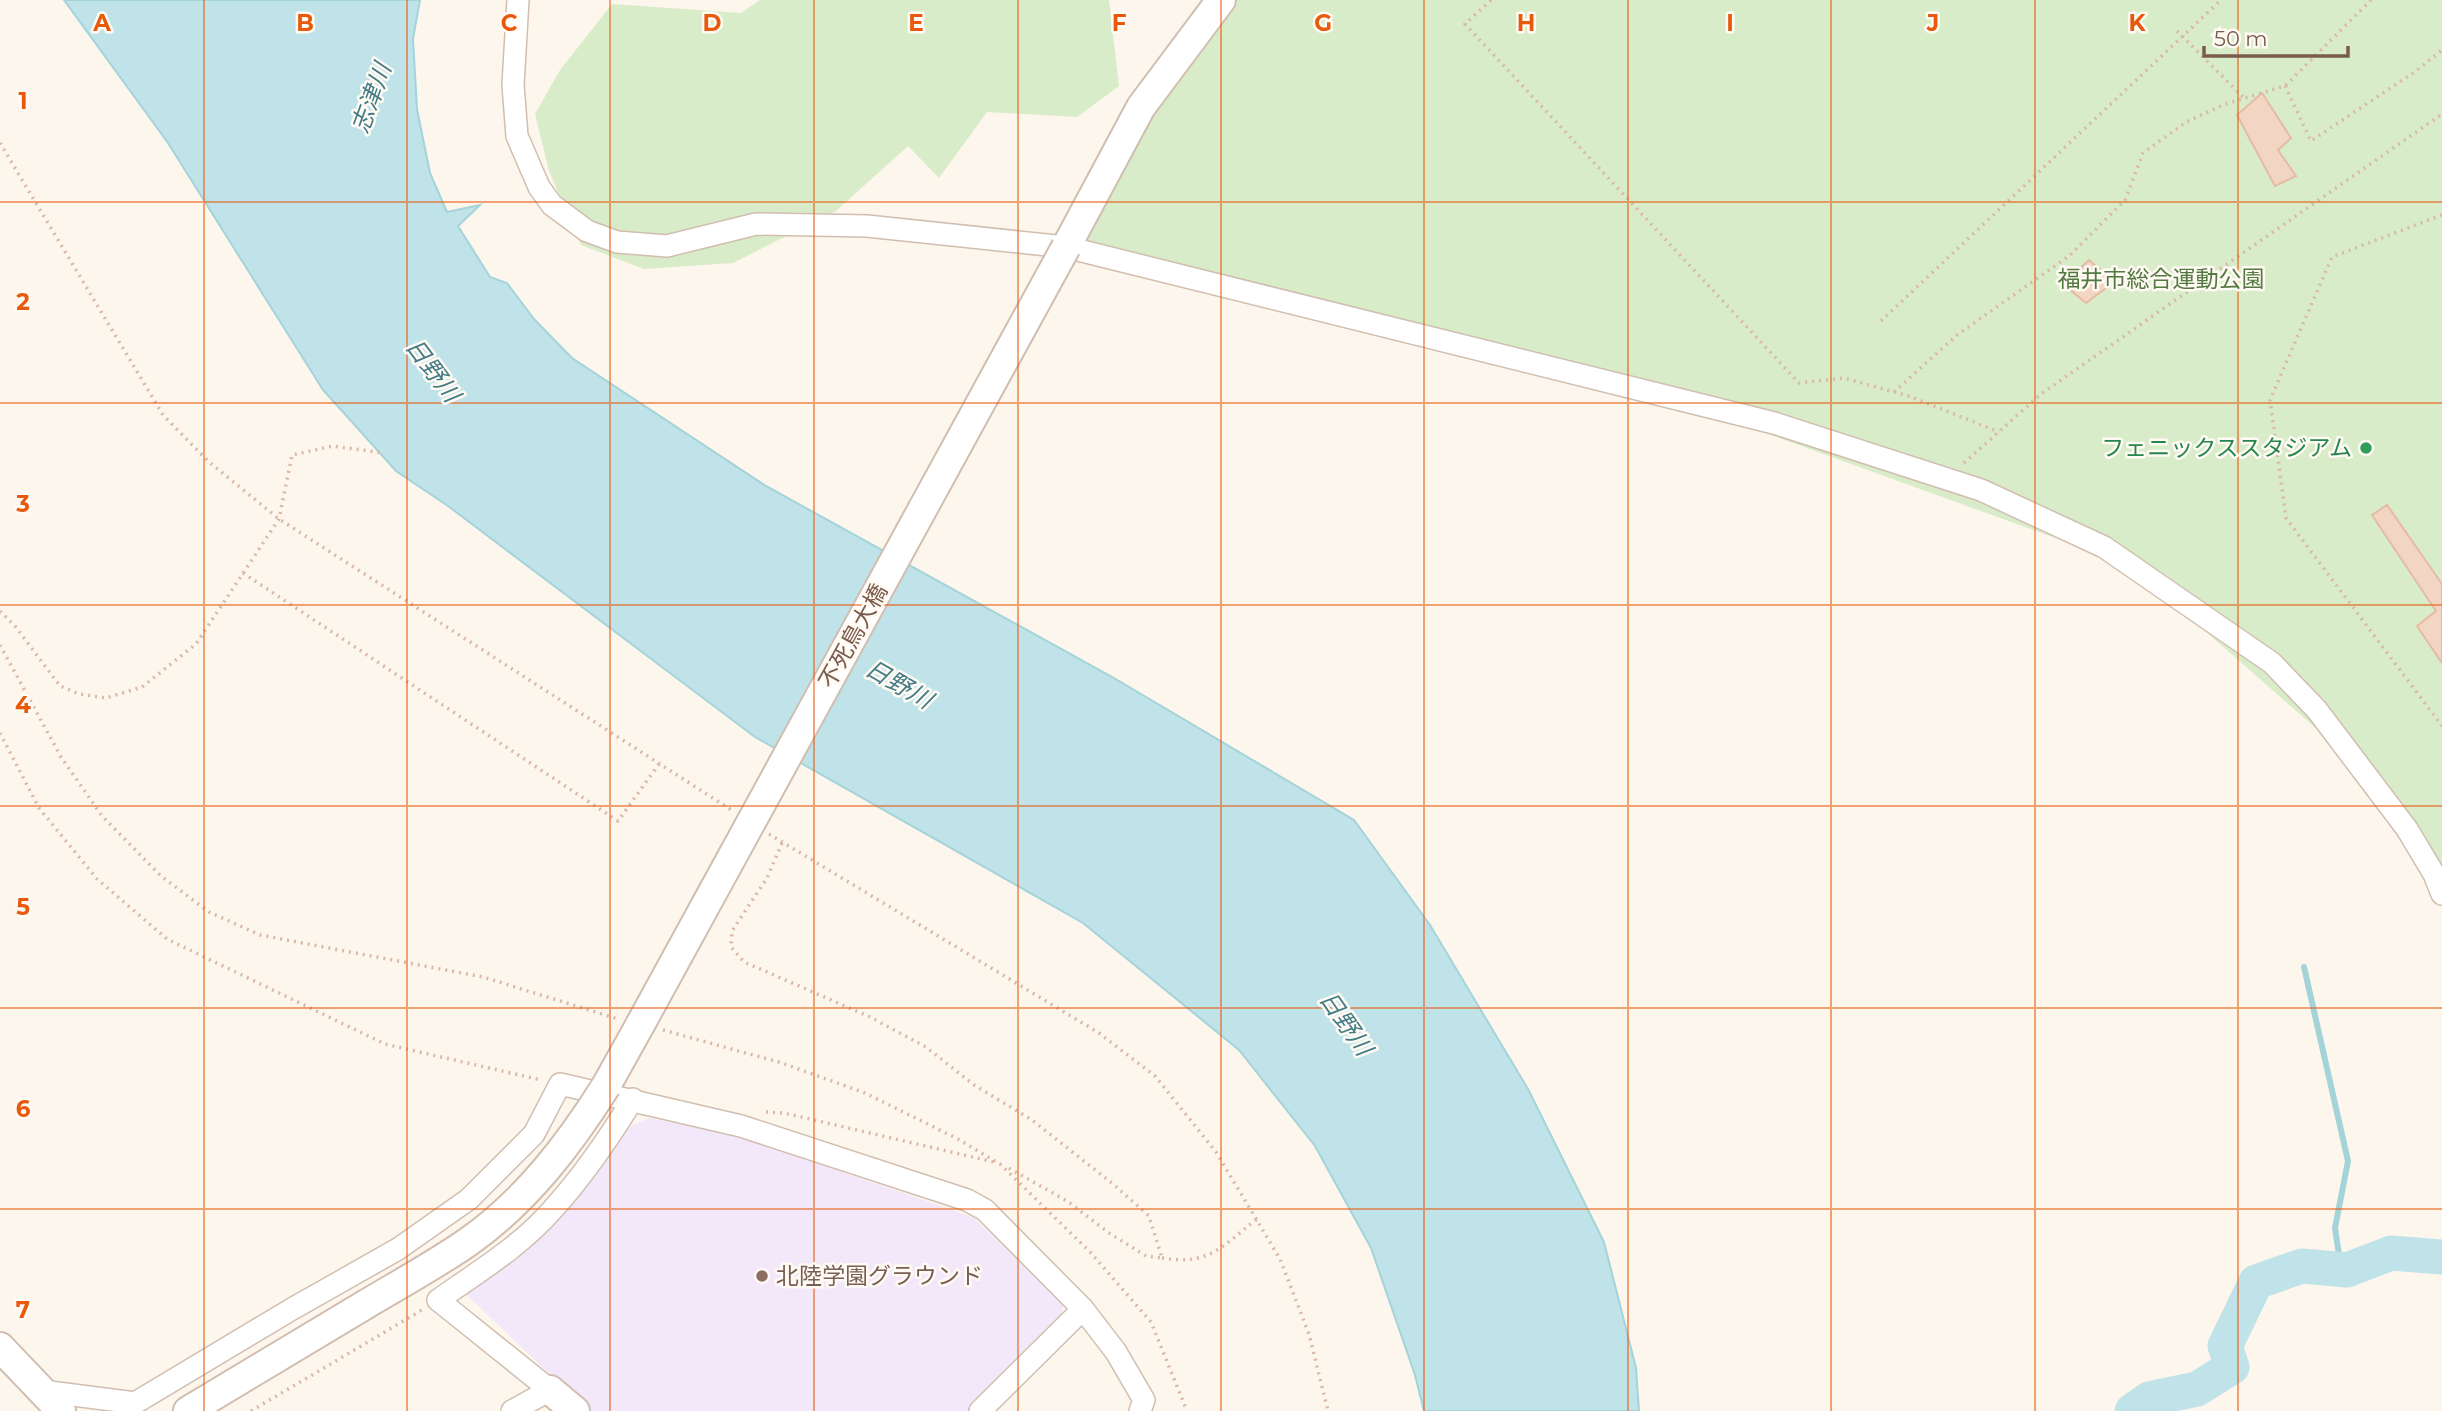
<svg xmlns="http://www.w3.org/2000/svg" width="2442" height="1411" font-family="Montserrat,'Noto Sans JP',sans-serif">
	<rect width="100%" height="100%" fill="#fdf6ec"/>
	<polygon fill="#f3e8fa" points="649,1118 734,1135 973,1217 1063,1304 1061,1322 972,1411 588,1411 465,1293 516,1258 558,1215 627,1128"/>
	<g fill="#d8ecc9">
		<polygon points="760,0 1109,0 1119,86 1077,117 987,112 939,178 908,146 836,211 733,263 644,269 581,245 549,171 535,114 560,70 612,4 741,13"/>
		<polygon points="1227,0 2442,0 2442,905 2361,768 2130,565 1666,397 1066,247"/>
	</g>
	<polygon fill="#bfe3e8" stroke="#a5d3da" stroke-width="2" points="64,0 420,0 413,39 417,109 430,173 447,212 480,205 458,226 490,277 507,283 534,319 572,358 766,486 1114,678 1354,820 1430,925 1528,1089 1604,1242 1636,1368 1639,1411 1424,1411 1415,1375 1371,1248 1315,1146 1239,1050 1083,923 755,737 448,506 396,471 323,390 168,143"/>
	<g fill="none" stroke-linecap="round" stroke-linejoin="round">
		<polyline stroke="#a5d3da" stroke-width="6" points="2304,967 2348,1161 2335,1228 2339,1255 2347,1270"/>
		<polyline stroke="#bfe3e8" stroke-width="35" points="2132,1411 2149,1399 2197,1389 2232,1367 2225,1346 2256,1282 2302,1266 2347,1270 2391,1253 2442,1257"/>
	</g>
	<g fill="#f3d5c3" stroke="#e6bba3" stroke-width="2">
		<polygon points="2262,93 2291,138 2278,150 2296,176 2275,186 2237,115"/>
		<polygon points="2089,260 2114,282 2086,303 2063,284"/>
		<polygon points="2387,505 2442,584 2442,663 2417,626 2436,611 2372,515"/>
	</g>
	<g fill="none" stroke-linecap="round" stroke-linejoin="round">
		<defs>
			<g id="minor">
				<polyline points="518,0 513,85 517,136 539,187 552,205 587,231 617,242 667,246 756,224 867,226 1066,247 1774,423 1981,490 2104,547 2272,663 2317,710 2407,829 2434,874 2442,894"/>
				<polyline points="42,1391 135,1403 292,1309 398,1249 469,1199 534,1134 560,1084 741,1126 967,1200 985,1210 1083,1309 1116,1352 1144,1400 1140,1411"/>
				<path d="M512 1411 550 1390 438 1300C478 1272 521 1246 553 1209 584 1175 609 1138 633 1099"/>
				<polyline points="980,1411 1083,1309"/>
			</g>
			<g id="tertiary">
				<polyline points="1066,247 1141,107 1221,0"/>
				<polyline points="606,1086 640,1025"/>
				<polyline points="0,1347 61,1411"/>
				<polyline points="550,1390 575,1411"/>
				<polyline points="188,1411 363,1306"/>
			</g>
		</defs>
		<use href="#minor" stroke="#d1beb0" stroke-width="24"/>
		<use href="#tertiary" stroke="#d1beb0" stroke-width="32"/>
		<g stroke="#d9b8a5" stroke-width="3.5" stroke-dasharray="2 5" stroke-linecap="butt">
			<polyline points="1491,0 1465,24 1799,383 1844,378 1909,396 1999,432"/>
			<polyline points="2177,31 2244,98"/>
			<polyline points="2285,86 2311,141 2416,71 2442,50"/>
			<polyline points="0,143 163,415 209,462 279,519 733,811"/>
			<polyline points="2442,215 2332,257 2270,400 2286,518 2442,726"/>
			<polyline points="1881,321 2221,0"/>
			<polyline points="1894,392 1957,335 2069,256 2125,200 2143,153 2186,122 2225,104 2285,86 2371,0"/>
			<polyline points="1964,463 2041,394 2442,114"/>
			<polyline points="243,573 618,821 659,764"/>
			<polyline points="0,611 15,626 60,686 79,694 106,698 142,687 196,644 279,519 292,455 333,446 383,453"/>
			<polyline points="0,645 61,757 102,816 161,876 209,912 260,935 483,977 618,1019"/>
			<polyline points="0,733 39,808 97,879 167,939 385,1044 541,1080"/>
			<polyline points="769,834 1099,1033 1155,1076 1216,1152 1280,1259 1309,1334 1328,1411"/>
			<polyline points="782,843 767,878 732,931 731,947 744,962 870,1017 926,1047 974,1085 1032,1120 1113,1184 1149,1216 1162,1258 1146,1256 1109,1233 1067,1201 1005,1166"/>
			<polyline points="663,1030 782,1063 865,1093 956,1138 1000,1164 1091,1253 1151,1322 1187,1411"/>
			<polyline points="766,1112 784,1113 994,1162"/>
			<path d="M1162 1258C1210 1266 1222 1246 1257 1219"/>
			<polyline points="251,1411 422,1310"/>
		</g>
		<use href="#minor" stroke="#fff" stroke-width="21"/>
		<use href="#tertiary" stroke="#fff" stroke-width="28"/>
		<defs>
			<g id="tertiary-bridge">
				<polyline points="640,1025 1066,247"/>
				<path d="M363 1306C398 1285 435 1265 468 1242 526 1201 569 1145 606 1086"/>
			</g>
		</defs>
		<use href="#tertiary-bridge" stroke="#d1beb0" stroke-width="32" stroke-linecap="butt"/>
		<use href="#tertiary-bridge" stroke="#fff" stroke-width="28"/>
	</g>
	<path fill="none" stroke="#e8590c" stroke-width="2" stroke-opacity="0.55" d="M204 0V1411M407 0V1411M610 0V1411M814 0V1411M1018 0V1411M1221 0V1411M1424 0V1411M1628 0V1411M1831 0V1411M2035 0V1411M2238 0V1411M0 202H2442M0 403H2442M0 605H2442M0 806H2442M0 1008H2442M0 1209H2442"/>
	<circle fill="#2e9e5b" stroke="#fffaf3" stroke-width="2.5" cx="2366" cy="448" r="7"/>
	<circle fill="#8d6e63" stroke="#fffaf3" stroke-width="2.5" cx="762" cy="1276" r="7"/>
	<g text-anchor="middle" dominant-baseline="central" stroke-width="5" stroke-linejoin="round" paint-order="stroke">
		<g font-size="23" fill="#537a41" stroke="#fffaf3">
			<text x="2161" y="279">福井市総合運動公園</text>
		</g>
		<g font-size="23" fill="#27864d" stroke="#fffaf3" text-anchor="end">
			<text x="2352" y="448">フェニックススタジアム</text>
		</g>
		<g font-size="23" fill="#7a5c4d" stroke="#fffaf3">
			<text transform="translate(853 636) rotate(-61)">不死鳥大橋</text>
		</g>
		<g font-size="23" fill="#785e54" stroke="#fffaf3" text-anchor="start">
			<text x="776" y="1276">北陸学園グラウンド</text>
		</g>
		<g font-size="24" font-style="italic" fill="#437c86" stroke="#fffaf3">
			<text transform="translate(371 98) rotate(-70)">志津川</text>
			<text transform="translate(433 370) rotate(53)">日野川</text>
			<text transform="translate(899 684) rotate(30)">日野川</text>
			<text transform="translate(1346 1023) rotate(55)">日野川</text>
		</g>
	</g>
	<g font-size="23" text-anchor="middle" font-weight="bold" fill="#e8590c" stroke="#fffaf3" stroke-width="5" stroke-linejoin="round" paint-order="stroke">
		<text x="102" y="31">A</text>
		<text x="305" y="31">B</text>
		<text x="509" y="31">C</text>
		<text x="712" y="31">D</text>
		<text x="916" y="31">E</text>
		<text x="1119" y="31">F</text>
		<text x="1323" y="31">G</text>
		<text x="1526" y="31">H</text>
		<text x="1730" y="31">I</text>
		<text x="1933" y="31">J</text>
		<text x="2137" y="31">K</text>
		<text x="23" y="109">1</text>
		<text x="23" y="310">2</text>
		<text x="23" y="512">3</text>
		<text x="23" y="713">4</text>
		<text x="23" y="915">5</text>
		<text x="23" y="1117">6</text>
		<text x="23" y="1318">7</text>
	</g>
	<path d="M2204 46v10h144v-10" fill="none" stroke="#7a5c4d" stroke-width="3.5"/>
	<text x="2214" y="46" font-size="21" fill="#7a5c4d" stroke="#fffaf3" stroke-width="5" paint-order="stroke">50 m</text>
</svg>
